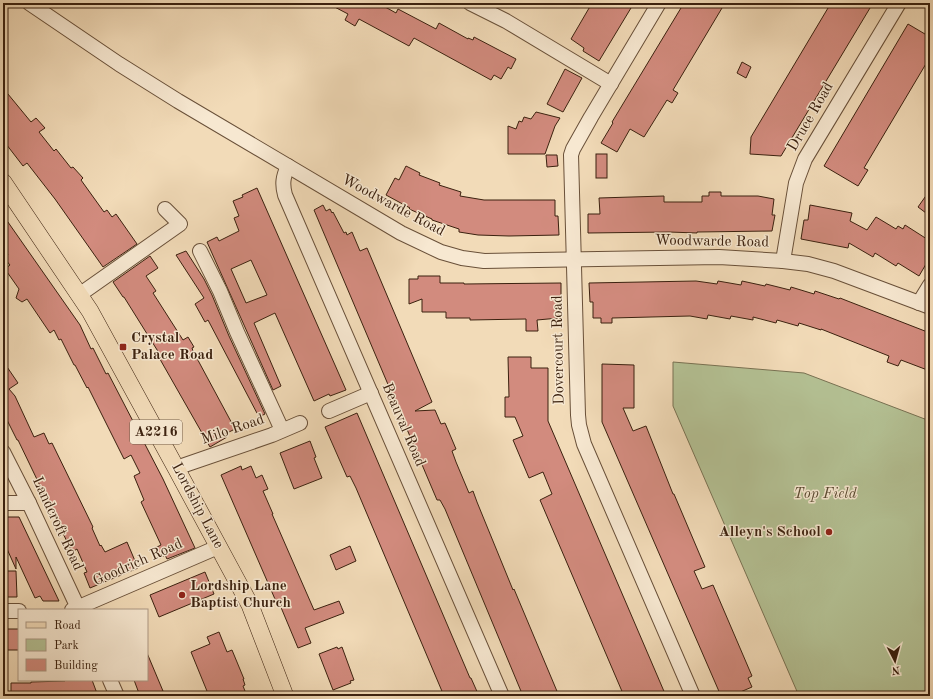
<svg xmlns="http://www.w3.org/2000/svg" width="933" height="699" font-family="'Old Standard TT',serif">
	<rect width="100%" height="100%" fill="#f2dbb8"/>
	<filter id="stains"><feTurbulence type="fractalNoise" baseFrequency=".005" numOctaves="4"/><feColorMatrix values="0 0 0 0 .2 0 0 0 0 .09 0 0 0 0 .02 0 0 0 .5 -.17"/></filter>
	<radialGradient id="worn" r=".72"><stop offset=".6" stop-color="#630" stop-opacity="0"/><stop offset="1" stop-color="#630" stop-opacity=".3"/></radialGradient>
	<polygon fill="#b4c194" stroke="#787152" points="673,362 804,373 930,421 930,696 799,696 673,406"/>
	<g fill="#d28b7e" stroke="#3b210f" fill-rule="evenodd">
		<polygon points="327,3 365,3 372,7 374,3 378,3 396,13 398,9 436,29 439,23 468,39 468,38 473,40 474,37 516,59 511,69 508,67 501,79 494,75 491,80 414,38 409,46 359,19 355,26 345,20 348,14"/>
		<polygon points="592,3 634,3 599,61 583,51 584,48 571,39"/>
		<polygon points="684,3 725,3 673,90 678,93 672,103 667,100 644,137 630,129 617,152 601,143 613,123 612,122"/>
		<polygon points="831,3 873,3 781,156 750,154 751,137"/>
		<polygon points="908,24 930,37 930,57 864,168 868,170 858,186 824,166"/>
		<polygon points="742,62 751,67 746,78 737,73"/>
		<polygon points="565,69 582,78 563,112 547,104"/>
		<polygon points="3,88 31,122 36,118 45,128 39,132 54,151 56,149 71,168 73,167 83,178 81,180 104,212 107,210 112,217 116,214 137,244 103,267 55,199 27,163 23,166 3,140"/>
		<polygon points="536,112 560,118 555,126 545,154 508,154 508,126 516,129 519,121 522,122 524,117 531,119"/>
		<rect x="596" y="154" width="11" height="24"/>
		<polygon points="546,155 557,155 558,166 547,167"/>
		<polygon points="406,166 420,173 419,175 440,183 439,185 461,192 460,196 484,200 555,200 555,216 558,216 559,235 509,236 478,235 459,232 459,229 432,220 432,219 409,209 410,208 386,195 395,178 399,180"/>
		<path d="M257 188 346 390 330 396 329 394 314 401 275 313 254 323 281 386 273 390 207 242 217 237 219 241 239 231 234 218 239 216 233 201 243 197 242 195ZM251 260 267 295 246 303 231 269Z"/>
		<polygon points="930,190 930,216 918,207"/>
		<polygon points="709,192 721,192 721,196 758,196 774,199 772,215 775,215 772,231 697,232 697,233 669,232 588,233 588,214 600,214 599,198 664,196 664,202 702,202 702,196 709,196"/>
		<polygon points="323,205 326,211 330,209 332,213 333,212 344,233 346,232 347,235 352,232 360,251 367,248 432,402 415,411 435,410 441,424 445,423 456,449 452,451 456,462 469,493 473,491 477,502 513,590 514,589 559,696 523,696 445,509 440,500 437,500 314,210"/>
		<polygon points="810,205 852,213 850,221 867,230 876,217 896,229 898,226 903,229 905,225 930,241 930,250 926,257 929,259 919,276 898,263 896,266 875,253 873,257 849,243 848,248 801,239 804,220 808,220"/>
		<polygon points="3,215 80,325 91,349 93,348 106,374 108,373 163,479 195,548 167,559 165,555 160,558 155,548 161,545 141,502 144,500 134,476 140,473 131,455 124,459 88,387 87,388 75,365 74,365 61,339 59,340 54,330 50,333 27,299 22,302 16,298 19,289 5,269 10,265 4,258 8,255 3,247"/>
		<polygon points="186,251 204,279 212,295 229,336 265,414 259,417 208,320 205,322 195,304 204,298 176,255"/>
		<polygon points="150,256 158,268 146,276 156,291 153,293 183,340 188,337 194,347 192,348 193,351 235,429 225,434 227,437 210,447 157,354 159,353 124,297 123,297 113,282"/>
		<polygon points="418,276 440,276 440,283 464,283 464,284 561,283 561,302 558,302 559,318 537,320 538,331 526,331 526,319 470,320 470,318 446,318 446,312 422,312 422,299 409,304 409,279 418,279"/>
		<polygon points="696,281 717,284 718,281 741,285 742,281 765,286 766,284 790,290 791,287 814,294 815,291 839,299 840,298 845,300 930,333 930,371 901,360 898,366 887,362 889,356 821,329 821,330 799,323 798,326 777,320 776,323 753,317 753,320 731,316 730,319 708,315 707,319 690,316 612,318 612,323 601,323 601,318 593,318 593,302 590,302 589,283"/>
		<polygon points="508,357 531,357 531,368 548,368 548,421 666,696 624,696 540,500 552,494 543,472 529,478 513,440 523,436 515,417 505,417 505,397 509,397"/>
		<polygon points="3,361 18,383 9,389 15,396 34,437 44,433 49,444 52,443 93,527 92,528 100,546 101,545 105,552 127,542 138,568 90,588 84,573 87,572 77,549 72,552 18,440 17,440 3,412"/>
		<polygon points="602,364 634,365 634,408 623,408 633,431 646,426 673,494 674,494 705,567 694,571 702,589 713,585 752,676 748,678 752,687 738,693 740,696 721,696 602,422"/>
		<polygon points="357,413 470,678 471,678 479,696 444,696 356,488 350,476 347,477 325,427"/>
		<polygon points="310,441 316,457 314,458 322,478 294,489 280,453"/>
		<polygon points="241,466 242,470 251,466 256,478 262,475 268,489 263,491 273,514 272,514 314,610 339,601 344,613 305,628 311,643 298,648 280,605 278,606 221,475"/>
		<polygon points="3,517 19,517 59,601 43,601 40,596 35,598 16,557 16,569 3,540"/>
		<polygon points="350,546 356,561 336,570 330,555"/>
		<polygon points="3,571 16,571 17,597 3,597"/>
		<polygon points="205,572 214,594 159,617 150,595"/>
		<rect x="3" y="629" width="16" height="21"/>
		<polygon points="219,632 227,652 232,650 244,679 243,679 245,685 243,686 247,696 209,696 191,652 210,644 207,637"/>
		<polygon points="337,647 338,649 342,647 354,680 350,681 351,683 333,690 319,654"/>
		<polygon points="147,653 163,691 150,696 140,696 134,680 147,680"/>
		<polygon points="64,680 92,680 98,696 11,696 11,683 31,683 31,682 65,681"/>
	</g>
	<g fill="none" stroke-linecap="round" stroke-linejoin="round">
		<defs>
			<g id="minor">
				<polyline points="29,3 119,64 178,101 401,233 441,252 462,258 484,261 719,257 783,261 808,264 834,271 930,307"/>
				<polyline points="470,3 506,21 611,84"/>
				<polyline points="659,3 591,117 573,149 571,155 578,415 579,425 584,444 693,696"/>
				<path d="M288 166C283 177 282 184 285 195L502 696"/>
				<polyline points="200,251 220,291 237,332 282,430"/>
				<polyline points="783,261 796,183 805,159 899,3"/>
				<polyline points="79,295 180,224 165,209"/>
				<polyline points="919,303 930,285"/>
				<polyline points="329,411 371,393"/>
				<polyline points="3,452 29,503 79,610"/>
				<polyline points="176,468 272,435 300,423"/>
				<polyline points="3,503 29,503"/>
				<polyline points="72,610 218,547"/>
				<polyline points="3,611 19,611"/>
				<polyline points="110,680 117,696"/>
			</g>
			<polyline id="major" points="3,182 90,311 176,468 250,605 285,696"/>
		</defs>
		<use href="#minor" stroke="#695039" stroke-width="16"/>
		<use href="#major" stroke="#3b210f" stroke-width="18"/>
		<use href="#minor" stroke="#f7e8d1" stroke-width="14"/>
		<use href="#major" stroke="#f2dbb8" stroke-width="17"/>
	</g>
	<g fill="#8f2418" stroke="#f7e8d1" stroke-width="1.5">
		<rect x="119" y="343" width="8" height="8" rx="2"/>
		<circle cx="829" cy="532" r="4"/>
		<circle cx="182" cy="595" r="4"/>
	</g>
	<g text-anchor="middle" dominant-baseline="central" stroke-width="3" stroke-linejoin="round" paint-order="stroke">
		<rect fill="#f7e8d1" stroke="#735d49" stroke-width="1" x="130" y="420" width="52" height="24" rx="3"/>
		<g font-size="14" font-weight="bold" fill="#3b210f">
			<text x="156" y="432">A2216</text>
		</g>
		<g font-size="15" fill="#3b210f" stroke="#f7e8d1">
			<text transform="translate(811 117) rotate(-60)">Druce Road</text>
			<text transform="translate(393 206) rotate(28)">Woodwarde Road</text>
			<text transform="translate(712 242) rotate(1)">Woodwarde Road</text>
			<text transform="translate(559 350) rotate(-91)">Dovercourt Road</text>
			<text transform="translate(403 425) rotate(67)">Beauval Road</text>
			<text transform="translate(233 430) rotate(-19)">Milo Road</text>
			<text transform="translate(197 506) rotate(62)">Lordship Lane</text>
			<text transform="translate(57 524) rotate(65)">Landcroft Road</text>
			<text transform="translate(138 563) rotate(-24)">Goodrich Road</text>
		</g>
		<g font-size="15" font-weight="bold" fill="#3b210f" stroke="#f7e8d1" text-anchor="start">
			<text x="131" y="338">Crystal<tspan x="131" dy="17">Palace Road</tspan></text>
			<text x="821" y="532" text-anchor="end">Alleyn's School</text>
			<text x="190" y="586">Lordship Lane<tspan x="190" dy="17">Baptist Church</tspan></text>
		</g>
		<g font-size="15" font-style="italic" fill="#594930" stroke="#f7e8d1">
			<text x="825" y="494">Top Field</text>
		</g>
	</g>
	<rect width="933" height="699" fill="none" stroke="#f2dbb8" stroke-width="16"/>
	<rect x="4" y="4" width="925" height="691" fill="none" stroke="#3b210f" stroke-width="2"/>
	<rect x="8" y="8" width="917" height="683" fill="none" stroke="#3b210f"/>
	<rect x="18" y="609" width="130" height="72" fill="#f7e8d1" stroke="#ac9883"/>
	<rect x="26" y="622" width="20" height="6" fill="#f2dbb8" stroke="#ac9883"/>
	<text x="54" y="629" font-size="12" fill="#3b210f">Road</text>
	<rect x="26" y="639" width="20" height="12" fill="#b4c194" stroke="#ac9883"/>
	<text x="54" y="649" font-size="12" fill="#3b210f">Park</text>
	<rect x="26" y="659" width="20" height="12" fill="#d28b7e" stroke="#ac9883"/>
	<text x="54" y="669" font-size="12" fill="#3b210f">Building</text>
	<g transform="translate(895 661) rotate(174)" stroke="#f7e8d1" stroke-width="3" paint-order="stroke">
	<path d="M0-3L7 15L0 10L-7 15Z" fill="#3b210f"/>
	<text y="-6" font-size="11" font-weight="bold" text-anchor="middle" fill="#3b210f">N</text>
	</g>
	<rect width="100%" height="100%" filter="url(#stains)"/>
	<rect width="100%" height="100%" fill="url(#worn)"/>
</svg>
